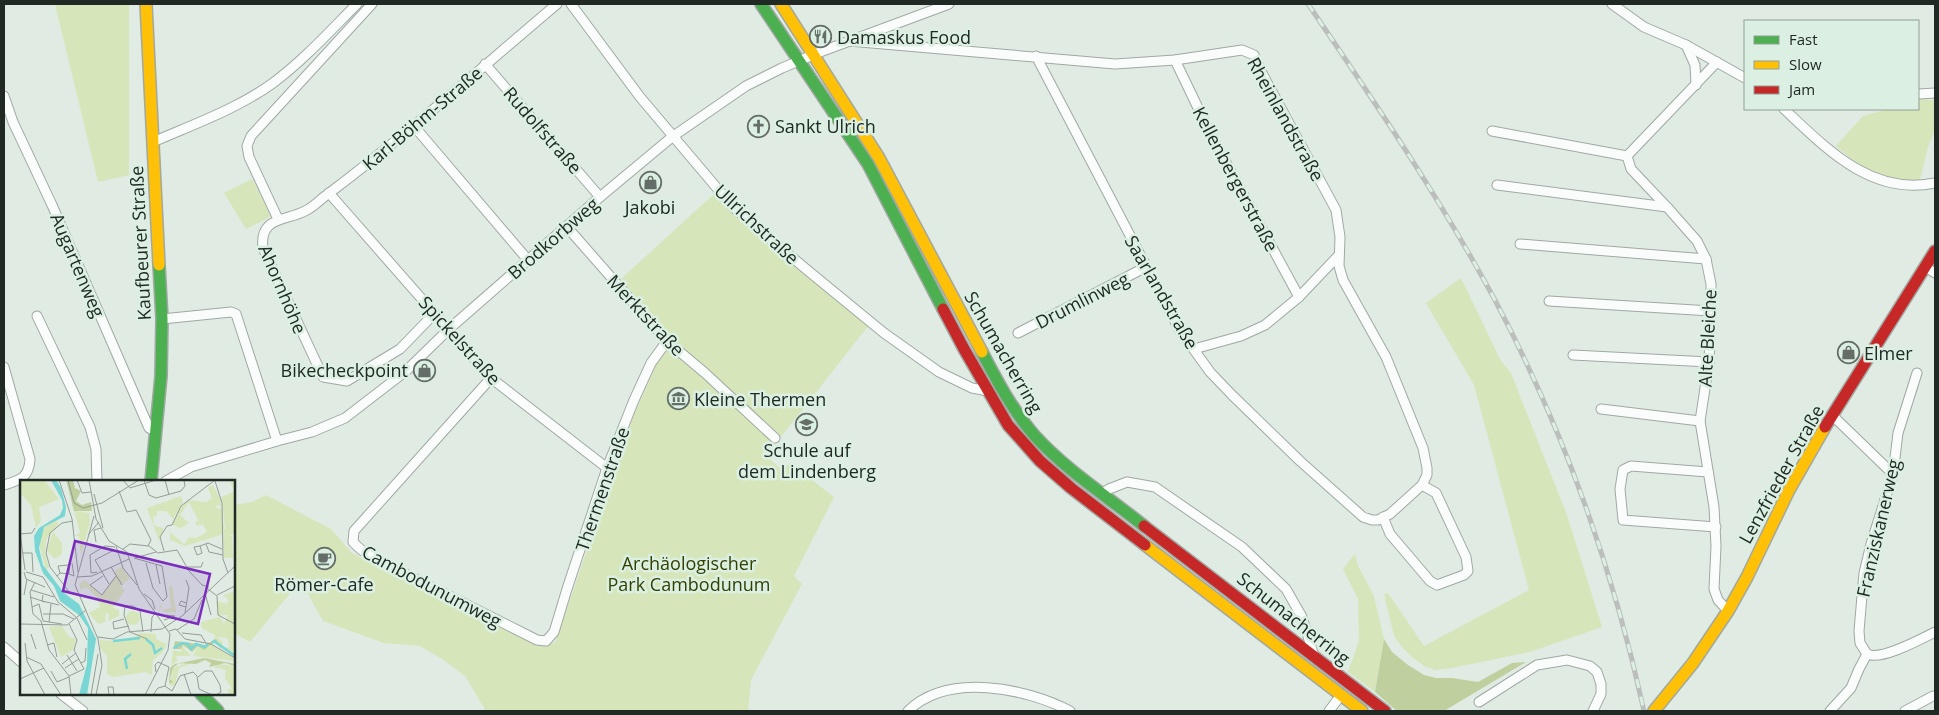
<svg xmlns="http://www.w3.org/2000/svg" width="1939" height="715" font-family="'Open Sans',sans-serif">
	<rect width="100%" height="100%" fill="#e0ebe3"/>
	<g fill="#d6e6ba">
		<polygon points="55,4 129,4 129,175 98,182"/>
		<polygon points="1918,99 1935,100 1935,130 1928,147 1919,184 1870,174 1836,146 1863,116 1888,109 1918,109"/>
		<polygon points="252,179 272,216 246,229 224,193"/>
		<polygon points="715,193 730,210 869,325 766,456 782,470 790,463 834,497 794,576 802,584 751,680 748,711 486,711 465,676 442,659 420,646 384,643 323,621 308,594 292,591 250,642 234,633 234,505 252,502 266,495 331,529 352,553 537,646 555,643 633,417 656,365 673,340 621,279"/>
		<polygon points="1461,278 1501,361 1511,373 1567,515 1602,627 1530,652 1452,668 1436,670 1426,667 1413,658 1402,647 1394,636 1384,594 1388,593 1424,646 1529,590 1474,385 1426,303"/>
		<polygon points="1355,554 1358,566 1374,596 1384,639 1375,692 1348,672 1359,641 1358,599 1343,569"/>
	</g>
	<polygon fill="#bfd09e" points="1384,639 1392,652 1408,665 1424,675 1436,678 1452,678 1478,682 1512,663 1526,662 1444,711 1397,711 1375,692"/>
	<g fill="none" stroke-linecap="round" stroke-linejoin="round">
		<defs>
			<g id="street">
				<polyline points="571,4 640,97 733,207 806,269 884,333 939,372 972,388 988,391"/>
				<polyline points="1612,4 1644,27 1686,45 1745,78"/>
				<polyline points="849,41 1115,64 1175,60 1242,50 1254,55 1263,75 1336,210 1340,237 1339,266 1343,280 1386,357 1423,448 1427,468 1427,475 1422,485 1390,514 1378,520 1372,520 1363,517 1300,461 1232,395 1210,372 1179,329 1036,56"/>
				<polyline points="1686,45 1695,65 1696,85"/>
				<polyline points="1175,60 1211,135 1299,297"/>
				<polyline points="485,64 600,197"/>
				<polyline points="1919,94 1935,93"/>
				<polyline points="4,96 13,122 52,205 149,428 155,431"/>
				<path d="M1784 109C1827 149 1871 196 1935 183"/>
				<polyline points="413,125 528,260"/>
				<polyline points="1492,131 1627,156"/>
				<path d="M153 142C194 124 237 109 273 83 304 60 330 31 357 4"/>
				<polyline points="1627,156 1631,169 1667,207 1697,241 1706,259 1711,284 1711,311 1709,362 1700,421 1714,507 1716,546 1714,589 1718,600 1728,611"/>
				<polyline points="1627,156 1717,62"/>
				<polyline points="1497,185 1667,207"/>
				<polyline points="329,193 491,378 607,468"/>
				<polyline points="278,219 249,157 247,146 251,136 372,4"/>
				<polyline points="567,227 667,341 705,373 775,438"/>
				<polyline points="1520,244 1706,259"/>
				<polyline points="1925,267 1935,273"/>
				<polyline points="1549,301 1711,311"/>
				<path d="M434 314 400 349 347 381 323 377 263 248C259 216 287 221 305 211 312 208 318 202 324 197 404 137 480 69 557 4"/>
				<polyline points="37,316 90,427 96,449 97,481"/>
				<polyline points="162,319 231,312 236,314 277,441"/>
				<polyline points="1018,333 1146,267"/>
				<polyline points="1194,349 1241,336 1265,325 1299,297 1338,256"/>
				<polyline points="1573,355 1709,362"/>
				<path d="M4 367 30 459C29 478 20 480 4 485"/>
				<path d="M491 378 354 531 353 542C366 557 389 565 406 574 449 596 493 618 537 640L546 641 554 632 567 589 607 468 634 400 651 363 667 341"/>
				<polyline points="1601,409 1700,421"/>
				<polyline points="1833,416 1893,474"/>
				<polyline points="1708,472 1631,466 1623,470 1620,489 1623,520 1716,527"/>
				<polyline points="166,481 191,467 277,441 312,432 345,418 406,371 449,329 600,197 672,137 746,86 782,68 820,52 949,4"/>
				<polyline points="1103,493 1109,489 1127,482 1155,487 1242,547 1286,589 1302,617 1314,656"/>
				<polyline points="1383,517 1390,534 1430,581 1437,585 1464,575 1468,571 1466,557 1436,493 1422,485"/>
				<polyline points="4,647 21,662"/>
				<polyline points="1867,654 1860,643 1859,631 1864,573 1871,544 1893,474 1898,433 1917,373"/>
				<path d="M1867 654C1881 661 1921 639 1935 632"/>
				<polyline points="61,694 83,711"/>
				<polyline points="1479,702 1537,665 1567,660 1590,666 1597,672 1601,684 1601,694 1593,711"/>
				<path d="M908 711C948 672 1026 688 1070 711"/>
				<polyline points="1329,711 1341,695"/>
				<polyline points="1830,711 1851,688 1859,669 1867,654"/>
				<polyline points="1905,711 1933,696"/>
			</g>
			<g id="fast">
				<polyline points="761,4 868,164 943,309"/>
				<path d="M982 352C997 381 1013 411 1035 436 1066 470 1108 497 1144 526"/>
				<polyline points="151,481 161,376 162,319 159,265"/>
				<polyline points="201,694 218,711"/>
			</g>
			<g id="slow">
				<polyline points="146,4 159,265"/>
				<polyline points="781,4 879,158 982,352"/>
				<polyline points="1145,545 1362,711"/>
				<polyline points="1654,711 1693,663 1728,611 1747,577 1789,490 1825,427"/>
			</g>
			<g id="jam">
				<polyline points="943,309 964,349 1008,425 1040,461 1071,488 1145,545"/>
				<polyline points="1825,427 1935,251"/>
				<polyline points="1144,526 1385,711"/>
			</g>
		</defs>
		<use href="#street" stroke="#a0a8a3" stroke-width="11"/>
		<use href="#fast" stroke="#a0a8a3" stroke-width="14"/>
		<use href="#slow" stroke="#a0a8a3" stroke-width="14"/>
		<use href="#jam" stroke="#a0a8a3" stroke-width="14"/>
		<use href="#street" stroke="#fafcfb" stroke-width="9"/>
		<use href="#fast" stroke="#4caf50" stroke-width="11"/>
		<use href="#slow" stroke="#ffc107" stroke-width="11"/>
		<use href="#jam" stroke="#c62828" stroke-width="11"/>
		<defs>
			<path id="rail" d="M1308 4C1374 101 1440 198 1496 302 1564 431 1613 569 1644 711"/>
		</defs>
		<use href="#rail" stroke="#bbbebc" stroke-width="5"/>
		<use href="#rail" stroke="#dbf0e2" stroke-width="3" stroke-dasharray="9" stroke-linecap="butt"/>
	</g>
	<defs>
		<symbol id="restaurant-ring" viewBox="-11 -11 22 22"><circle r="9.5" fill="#dbf0e2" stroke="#646d67" stroke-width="1.5"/><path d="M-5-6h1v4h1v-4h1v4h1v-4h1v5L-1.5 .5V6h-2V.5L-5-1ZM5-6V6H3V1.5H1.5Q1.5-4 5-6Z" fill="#646d67"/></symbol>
		<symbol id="church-ring" viewBox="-11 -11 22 22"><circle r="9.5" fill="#dbf0e2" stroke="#646d67" stroke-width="1.5"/><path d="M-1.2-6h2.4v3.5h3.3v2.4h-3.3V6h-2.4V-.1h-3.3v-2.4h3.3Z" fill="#646d67"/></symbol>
		<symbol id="shop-ring" viewBox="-11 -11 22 22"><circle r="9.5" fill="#dbf0e2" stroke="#646d67" stroke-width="1.5"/><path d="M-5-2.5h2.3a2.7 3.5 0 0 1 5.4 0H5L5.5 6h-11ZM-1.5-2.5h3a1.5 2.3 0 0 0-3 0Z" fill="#646d67"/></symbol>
		<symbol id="museum-ring" viewBox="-11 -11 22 22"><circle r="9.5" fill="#dbf0e2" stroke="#646d67" stroke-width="1.5"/><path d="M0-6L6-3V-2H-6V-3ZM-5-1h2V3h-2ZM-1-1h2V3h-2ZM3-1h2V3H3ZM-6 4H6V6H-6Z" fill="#646d67"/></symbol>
		<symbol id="school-ring" viewBox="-11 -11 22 22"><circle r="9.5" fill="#dbf0e2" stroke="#646d67" stroke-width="1.5"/><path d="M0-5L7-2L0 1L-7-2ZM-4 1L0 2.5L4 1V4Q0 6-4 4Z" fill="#646d67"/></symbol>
		<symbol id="cafe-ring" viewBox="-11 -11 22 22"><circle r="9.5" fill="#dbf0e2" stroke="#646d67" stroke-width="1.5"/><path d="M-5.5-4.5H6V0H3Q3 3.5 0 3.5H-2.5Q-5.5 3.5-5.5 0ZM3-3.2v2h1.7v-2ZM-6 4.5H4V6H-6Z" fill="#646d67"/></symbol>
	</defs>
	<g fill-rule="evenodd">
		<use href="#restaurant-ring" x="808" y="24" width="25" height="25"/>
		<use href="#church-ring" x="746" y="114" width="25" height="25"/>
		<use href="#shop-ring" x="638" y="170" width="25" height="25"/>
		<use href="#shop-ring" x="1836" y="340" width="25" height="25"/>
		<use href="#shop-ring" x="412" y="358" width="25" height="25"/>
		<use href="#museum-ring" x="666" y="386" width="25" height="25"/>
		<use href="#school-ring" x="794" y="412" width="25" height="25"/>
		<use href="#cafe-ring" x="312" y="546" width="25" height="25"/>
	</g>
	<g text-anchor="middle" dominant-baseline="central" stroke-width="5" stroke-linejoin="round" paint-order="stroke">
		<g font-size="18" fill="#212924" stroke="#dbf0e2" text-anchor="start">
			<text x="837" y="37">Damaskus Food</text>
			<text x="775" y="126">Sankt Ulrich</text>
			<text x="650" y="207" text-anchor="middle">Jakobi</text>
			<text x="1864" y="353">Elmer</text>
			<text x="408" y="370" text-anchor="end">Bikecheckpoint</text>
			<text x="694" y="399">Kleine Thermen</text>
			<text x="807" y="450" text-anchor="middle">Schule auf<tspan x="807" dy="21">dem Lindenberg</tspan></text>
			<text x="324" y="584" text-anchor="middle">Römer-Cafe</text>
		</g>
		<g font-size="18" fill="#212924" stroke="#dbf0e2">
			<text transform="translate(422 118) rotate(-40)">Karl-Böhm-Straße</text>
			<text transform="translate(1286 119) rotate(61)">Rheinlandstraße</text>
			<text transform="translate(543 130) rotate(49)">Rudolfstraße</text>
			<text transform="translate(1236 179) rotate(62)">Kellenbergerstraße</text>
			<text transform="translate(757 224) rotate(43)">Ullrichstraße</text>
			<text transform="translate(553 238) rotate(-41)">Brodkorbweg</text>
			<text transform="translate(140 243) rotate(-93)">Kaufbeurer Straße</text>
			<text transform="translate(78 265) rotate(67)">Augartenweg</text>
			<text transform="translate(283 289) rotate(67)">Ahornhöhe</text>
			<text transform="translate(1162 292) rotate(60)">Saarlandstraße</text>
			<text transform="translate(1082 300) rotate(-27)">Drumlinweg</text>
			<text transform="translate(646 315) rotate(47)">Merktstraße</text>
			<text transform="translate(1707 338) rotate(-87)">Alte Bleiche</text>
			<text transform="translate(460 340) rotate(48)">Spickelstraße</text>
			<text transform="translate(1004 352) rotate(60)">Schumacherring</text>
			<text transform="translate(1781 474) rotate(-61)">Lenzfrieder Straße</text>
			<text transform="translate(602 489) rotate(-71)">Thermenstraße</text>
			<text transform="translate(1878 528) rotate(-77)">Franziskanerweg</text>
			<text transform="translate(432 586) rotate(28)">Cambodunumweg</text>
			<text transform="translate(1294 618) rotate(38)">Schumacherring</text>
		</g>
		<g font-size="18" fill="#344000" stroke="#dbf0e2">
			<text x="689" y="563">Archäologischer<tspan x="689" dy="21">Park Cambodunum</tspan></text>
		</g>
	</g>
	<g transform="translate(20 480)">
		<rect width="215" height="215" fill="#e0ebe3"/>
		<path d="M0 0H24L39 19 19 27 21 41 16 48 11 25 0 13ZM210 0H215V53L209 56H212L213 78H204L203 57 206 56 202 55 205 48 201 17 214 12ZM193 5 200 19 201 26 196 25 197 29 201 28 204 48 201 55 165 66 150 60V52L164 64 169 57 176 58 187 52 183 44 177 46 175 42 184 37 178 40 169 22 160 35 169 43 161 48 152 45 159 30 168 20 186 22 192 18 188 8ZM161 16 163 22 153 39 146 31H137V35L133 37 134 45 144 49 139 60 142 69 127 28ZM54 31 69 33 70 42 61 75 59 56H54L60 53ZM36 41 39 44 26 60 25 74 29 87 26 90 18 60 24 47ZM33 52 42 63V74L35 79 27 71ZM102 87 110 98 101 106 105 110 93 128 99 130V136L88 141 89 134 86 133 85 142 78 144 69 133 80 127 76 116 66 107 61 110 59 104 65 100 81 115 96 96 94 91ZM152 105 156 132H144L141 127 139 133 140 123 143 130 151 128 149 107ZM215 111V175L204 168 210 167 207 158 197 157 203 162 202 167 194 159 195 155 182 148 181 142 200 137 204 144 208 135H198L196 121 207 124 209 120 203 115ZM106 138a7 7 0 1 1 14 0a7 7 0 1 1-14 0ZM42 146 49 157 56 159 53 170 41 177 29 147ZM119 153 136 154V159L147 164 143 172 133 180 132 195 125 192 94 197 87 194V176L80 168V160L93 161 115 157ZM191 164 215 179V181L173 176 178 166ZM161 165 171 176H156L157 181 151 186 153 170 161 172ZM169 182 170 184 159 188 155 205 150 206 153 188ZM197 184 215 186V215H210L207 209H212L205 198 206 190 194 187Z" fill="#d6e6ba"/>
		<path d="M46 0H53L55 8 61 11 56 21 62 25 71 22 72 31H54ZM196 159 202 169 194 162 184 170 178 166 172 172 163 165 161 169H153L155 161 185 165ZM184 178 215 184V186L205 183 189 187 191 183 185 180 176 184 159 183 153 188 150 199 153 202 149 204 150 188 155 184Z" fill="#bfd09e"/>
		<path d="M31 0H36L41 8 46 27 45 36 24 47 19 68 23 85 44 113 59 124 76 159 67 215H59L67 184 68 148 59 135 40 121 34 106 23 93 15 71 14 56 19 48 40 35 43 28 42 20Z" fill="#78d6d4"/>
		<path fill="none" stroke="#78d6d4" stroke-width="2.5" d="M126 159 133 165 135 173 142 168M93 161 120 158M192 163 194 161 215 176M154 168 162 163 168 164 171 169 176 164 185 167 188 164M107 189 105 179 111 174"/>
		<path fill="none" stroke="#949d97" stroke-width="1" d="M39 0 52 39 58 92M48 0 54 23 63 28 82 23 119 0M57 0 62 13 71 12M69 0 76 39 89 61 107 72 119 109 150 154 148 170 125 215M103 0 110 8 136 0M124 0 129 15 136 18 161 11 165 6 164 0M145 0 149 15M195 1 202 23 203 79 208 93M99 11 107 32 116 30 131 60 128 66M74 14 83 48M74 36 55 105 78 159 82 185 76 215M53 41 42 43 30 53 26 73 30 87 50 113 59 115M0 53 5 90M0 54 12 53 15 48M68 55 79 42M76 62 74 50 81 48M186 64 189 72 203 75M96 66 103 88 117 105M180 66 182 73 177 75 174 67 180 66 188 63 202 69M103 69 110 64 129 66 138 73 157 70 169 91 182 105 189 107M144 71 140 57 147 46 152 45 161 26 195 0M3 73H12L13 92M114 78 142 86 147 117 143 121 133 108 126 83M115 78 136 72M75 80 89 104M75 80 94 70M136 85 140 104M91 87 102 105M167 87H181L183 82M4 92 6 99 25 107M6 92 23 97 38 122 57 138 67 160M77 92 71 93 70 75 85 66 95 67M49 94 54 96 52 83M37 96 40 93 38 86 49 85V94L40 93M83 96 70 105 82 115 96 96M57 97 72 96 109 79M15 102 10 112 13 134 21 141 29 170 49 196 51 215M188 109 197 116 198 135 215 144M11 110 34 117M185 113 191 135M124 114 132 120 135 129M4 115 7 99M23 115 22 121 39 125M197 115 215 106M10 117 25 122M12 127 19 124 23 141M166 127 159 125 161 121 166 123M165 133 169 108 166 100M23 134H43L54 139M104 139 93 142 94 149 109 146M174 139 182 120M144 140 155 136 146 135M23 141 42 144M29 142 31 124M0 144 47 145 66 130M157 150 174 139M149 151 156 149 165 159 191 164 215 178M123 152 120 131 113 126H105L104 135 110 152 127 159M131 152 132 137 136 133M162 153 181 155 186 163M11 154 16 169M78 157 93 159 107 152 142 149 162 136 215 86M5 163 7 181 25 215M27 165 34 163 37 177M47 175 57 191M6 177 21 184 41 215M61 183 65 181 66 168M42 184 56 173M45 188 59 179M31 191 37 202 49 197M136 192 135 185 138 182 149 187 145 206M164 194 171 215M49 196 64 189 54 170 57 160 49 144M178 197 185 191H192L200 205 201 212 196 215M0 199 24 188M145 206 152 211 160 196 173 192 177 196 179 209 192 215M71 215 78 174M89 215 88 207H93L94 215M133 215 138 208 145 206"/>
		<path fill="#7b2cbf" fill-opacity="0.15" stroke="#7b2cbf" stroke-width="2.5" d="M55 61 190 94 178 144 43 111Z"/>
		<rect width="215" height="215" fill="none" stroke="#212924" stroke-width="2.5"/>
	</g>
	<rect width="1939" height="715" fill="none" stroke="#212924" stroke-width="10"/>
	<rect x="1744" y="20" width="175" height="90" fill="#dbf0e2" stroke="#91a096"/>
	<rect x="1754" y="36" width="25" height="8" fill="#4caf50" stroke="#91a096"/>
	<text x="1789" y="45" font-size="15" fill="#212924">Fast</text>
	<rect x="1754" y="61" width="25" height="8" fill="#ffc107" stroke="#91a096"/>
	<text x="1789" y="70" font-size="15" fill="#212924">Slow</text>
	<rect x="1754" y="86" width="25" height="8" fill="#c62828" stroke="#91a096"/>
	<text x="1789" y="95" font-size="15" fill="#212924">Jam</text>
</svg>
